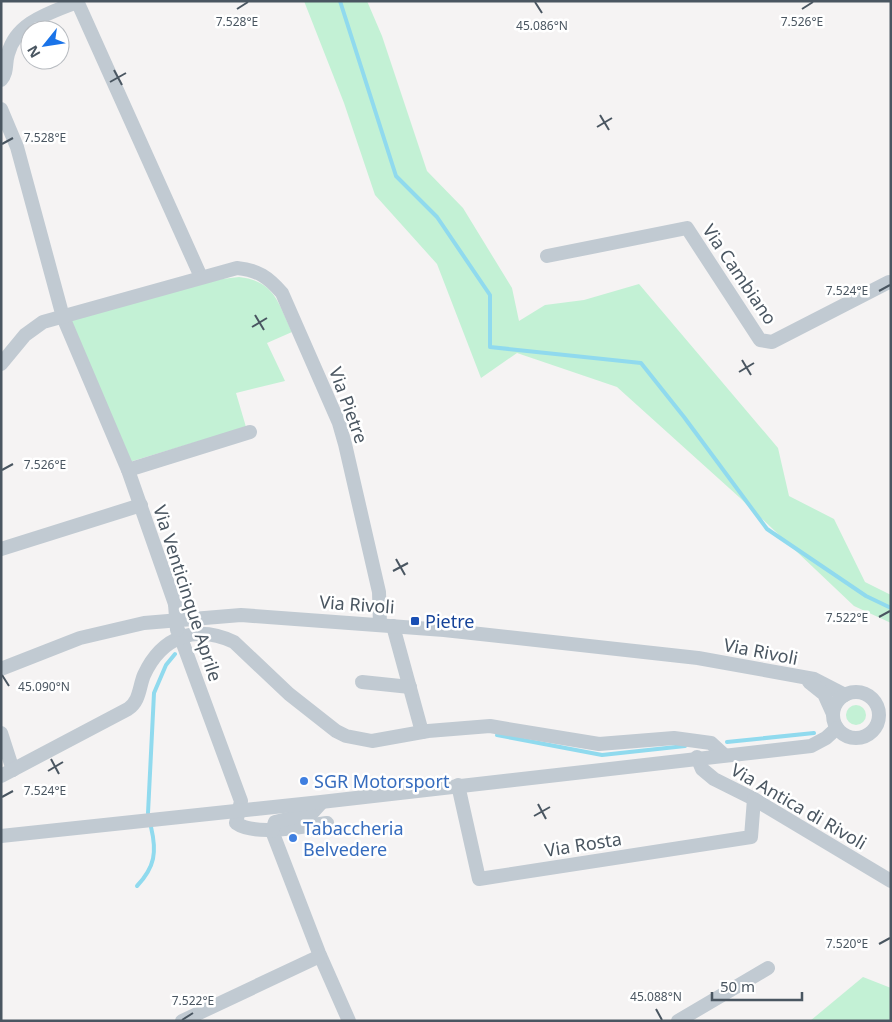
<svg xmlns="http://www.w3.org/2000/svg" width="892" height="1022" font-family="'Noto Sans',sans-serif">
	<rect width="100%" height="100%" fill="#f5f3f3"/>
	<g fill="#c3f1d5">
		<polygon points="304,1 367,1 382,36 427,171 463,208 512,288 519,321 545,305 584,300 639,284 778,448 789,496 834,519 865,582 891,595 891,623 854,606 739,497 617,387 517,353 481,378 437,264 375,195 344,103"/>
		<path d="M239 277C275 281 278 303 292 332L267 343 285 381 236 393 246 427 126 463 63 317 222 279Z"/>
		<circle cx="856" cy="715" r="10"/>
		<polygon points="863,977 891,988 891,1021 810,1021"/>
	</g>
	<g fill="none" stroke-linecap="round" stroke-linejoin="round">
		<g stroke="#90daee" stroke-width="4">
			<polyline points="340,1 396,176 437,217 490,295 490,347 641,363 684,417 767,529 866,596 891,608"/>
			<polyline points="497,735 602,755 685,746"/>
			<polyline points="727,742 814,733"/>
			<polyline points="148,813 154,693 166,665 175,654"/>
			<path d="M137 886C155 867 157 852 151 827"/>
		</g>
		<g stroke="#c1cad2" stroke-width="14">
			<polyline points="77,1 201,277"/>
			<path d="M1 80C8 72 5 63 8 54 16 22 50 13 77 2"/>
			<polyline points="1,109 17,147 63,317 128,470 175,604"/>
			<polyline points="547,256 687,228 760,340 772,342 889,282 891,283"/>
			<path d="M1 364 25 335 43 322 237 268C258 270 268 277 282 293L339 423 345 444 379 592 380 625"/>
			<polyline points="128,470 250,432"/>
			<polyline points="1,549 141,505"/>
			<polyline points="393,626 422,732"/>
			<path d="M178 630 241 801 236 823C256 837 304 826 327 823"/>
			<polyline points="1,669 80,638 144,623 241,615 444,630 698,658 814,679 845,695"/>
			<polyline points="362,682 410,687"/>
			<polyline points="809,682 824,694 833,714"/>
			<circle cx="856" cy="715" r="23"/>
			<polyline points="1,733 13,770"/>
			<polyline points="697,757 702,769 714,779 754,799 891,881"/>
			<path d="M1 776 128 709C140 701 139 687 144 675 162 636 196 624 234 642L289 694 336 731 346 736 372 741 428 731 490 726 599 744 674 738 711 743 723 754"/>
			<polyline points="458,785 479,879 751,837 754,799"/>
			<polyline points="272,831 319,953 349,1021"/>
			<polyline points="272,831 275,822 312,813 321,803"/>
			<polyline points="1,836 321,802 811,746 826,738 837,728"/>
			<polyline points="182,1021 320,956"/>
			<polyline points="678,1021 768,968"/>
		</g>
		<polyline stroke="#c1cad2" stroke-width="14" points="175,604 177,630"/>
	</g>
	<path fill="none" stroke="#4a5661" stroke-width="2" d="M535 2 542 13M237 9 248 2M802 9 813 2M114 70 122 85M110 82 126 73M600 115 609 130M597 127 612 118M2 144 13 138M879 291 890 285M255 315 264 330M252 327 267 318M742 360 751 375M739 372 754 363M2 470 13 464M396 559 405 575M393 571 408 563M879 617 890 611M2 675 9 686M51 759 59 774M48 771 63 762M2 797 13 791M538 804 546 819M534 816 550 807M879 944 890 938M656 1009 662 1020M182 1020 193 1013"/>
	<rect fill="#1a4fb4" stroke="#fff" stroke-width="2" x="410" y="616" width="10" height="10" rx="2.5"/>
	<g fill="#3f7fe0" stroke="#fff" stroke-width="2">
		<circle cx="304" cy="781" r="5"/>
		<circle cx="293" cy="838" r="5"/>
	</g>
	<g text-anchor="middle" dominant-baseline="central" stroke-width="5" stroke-linejoin="round" paint-order="stroke">
		<g font-size="18" fill="#4a5661" stroke="#fff">
			<text transform="translate(740 274) rotate(56)">Via Cambiano</text>
			<text transform="translate(349 405) rotate(70)">Via Pietre</text>
			<text transform="translate(188 593) rotate(72)">Via Venticinque Aprile</text>
			<text transform="translate(357 604) rotate(4)">Via Rivoli</text>
			<text transform="translate(761 651) rotate(11)">Via Rivoli</text>
			<text transform="translate(799 806) rotate(30)">Via Antica di Rivoli</text>
			<text transform="translate(583 844) rotate(-9)">Via Rosta</text>
		</g>
		<g font-size="18" fill="#164399" stroke="#fff" text-anchor="start">
			<text x="425" y="621">Pietre</text>
		</g>
		<g font-size="18" fill="#366cbe" stroke="#fff" text-anchor="start">
			<text x="314" y="781">SGR Motorsport</text>
			<text x="303" y="828">Tabaccheria<tspan x="303" dy="21">Belvedere</tspan></text>
		</g>
	</g>
	<g font-size="12" text-anchor="middle" fill="#4a5661" stroke="#fff" stroke-width="5" stroke-linejoin="round" paint-order="stroke">
		<text x="237" y="26">7.528°E</text>
		<text x="802" y="26">7.526°E</text>
		<text x="542" y="30">45.086°N</text>
		<text x="45" y="142">7.528°E</text>
		<text x="847" y="295">7.524°E</text>
		<text x="45" y="469">7.526°E</text>
		<text x="847" y="622">7.522°E</text>
		<text x="44" y="691">45.090°N</text>
		<text x="45" y="795">7.524°E</text>
		<text x="847" y="948">7.520°E</text>
		<text x="656" y="1001">45.088°N</text>
		<text x="193" y="1005">7.522°E</text>
	</g>
	<rect width="892" height="1022" fill="none" stroke="#4a5661" stroke-width="5"/>
	<g transform="translate(45 45) rotate(240)"><circle r="24" fill="#ffffff" stroke="#b7bbc0"/>
	<path d="M0-4L9 19L0 12L-9 19Z" fill="#1a73e8"/>
	<text y="-8" font-size="14" font-weight="bold" text-anchor="middle" fill="#4a5661">N</text>
	</g>
	<path d="M712 992v8h90v-8" fill="none" stroke="#4a5661" stroke-width="2.5"/>
	<text x="720" y="992" font-size="15" fill="#4a5661" stroke="#ffffff" stroke-width="4" paint-order="stroke">50 m</text>
</svg>
